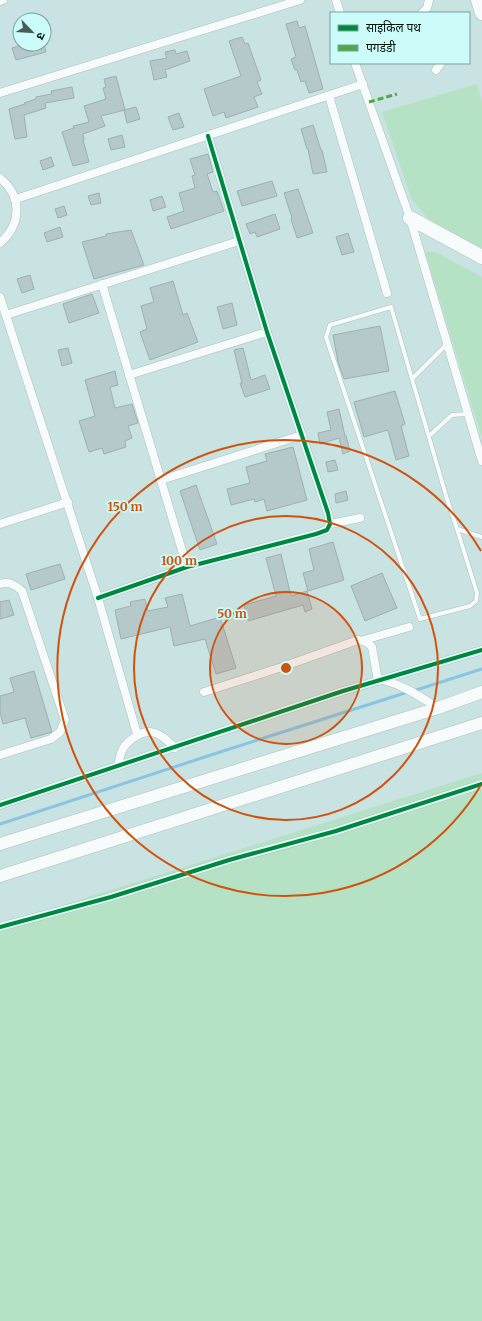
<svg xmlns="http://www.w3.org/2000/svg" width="482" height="1321" font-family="Merriweather,'Noto Sans Devanagari',serif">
	<rect width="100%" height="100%" fill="#c9e3e2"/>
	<g fill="#b5e2c5">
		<polygon points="477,84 482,102 482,252 436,227 412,200 382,112"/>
		<polygon points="425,252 435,252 482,277 482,438"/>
		<polygon points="482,773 482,1321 0,1321 0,925"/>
	</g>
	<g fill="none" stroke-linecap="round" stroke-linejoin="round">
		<g stroke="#89c4e3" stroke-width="3">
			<polyline points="413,691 482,669"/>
			<polyline points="0,824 217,753 408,692"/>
		</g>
	</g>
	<g fill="#b5c9ca" stroke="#9cb0b1">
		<polygon points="297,21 299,28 305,26 323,89 309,93 305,81 301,82 297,70 295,70 291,59 296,57 286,24"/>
		<polygon points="242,37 245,44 248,43 261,80 257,82 262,94 254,97 258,107 226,118 224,112 213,116 204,89 241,76 229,41"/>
		<polygon points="26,44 44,44 46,52 16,60 12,48"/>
		<polygon points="175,50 176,54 187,51 190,61 165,70 167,77 154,80 150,61 167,58 165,52"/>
		<polygon points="116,76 125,110 101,116 105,126 83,134 84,140 83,140 89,162 73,166 62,132 74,128 73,126 89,122 84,106 106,99 103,88 106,87 104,79"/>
		<polygon points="72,87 74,98 45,103 46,108 24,115 27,137 15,139 9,109 25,104 24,103 36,99 36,97 52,94 51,91"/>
		<polygon points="136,107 140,119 127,123 124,110"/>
		<polygon points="179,113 184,127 173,130 168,117"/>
		<polygon points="313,125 321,150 322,150 327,172 313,174 308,149 307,149 301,129"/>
		<polygon points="122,135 125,147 111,150 108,139"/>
		<polygon points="208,154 213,172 207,174 213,192 217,191 224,211 171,229 167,217 184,211 179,193 195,188 192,176 195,175 190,159"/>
		<polygon points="51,157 54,166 43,170 40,161"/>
		<polygon points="272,181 277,196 242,206 237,191"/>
		<polygon points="298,189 313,233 297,238 291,219 292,218 284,193"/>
		<polygon points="99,193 101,203 91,205 88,196"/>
		<polygon points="162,196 166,207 153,211 150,200"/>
		<polygon points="64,206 67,215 58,218 55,209"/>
		<polygon points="275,214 280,229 257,237 255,232 250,234 246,224"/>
		<polygon points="60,227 63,237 47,242 44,233"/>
		<polygon points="131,230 144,265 94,279 82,242 106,236 106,234"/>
		<polygon points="348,233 354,252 342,255 336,237"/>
		<polygon points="30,275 34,289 22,293 17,279"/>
		<polygon points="173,281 183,315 187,313 198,342 150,360 140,332 147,329 141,306 154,302 150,288"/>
		<polygon points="92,294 99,313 69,323 63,304"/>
		<polygon points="232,303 237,325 223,329 217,307"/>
		<polygon points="380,326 389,371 344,379 338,362 333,335"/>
		<polygon points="68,348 72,363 62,366 58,350"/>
		<polygon points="243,348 251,380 265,375 270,389 245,397 240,383 242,383 234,350"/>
		<polygon points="115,371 118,385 110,387 115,408 132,404 138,423 128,426 132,438 125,441 126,447 104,454 102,448 89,452 79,421 95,416 85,380"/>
		<polygon points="395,391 405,424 401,426 409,456 396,460 388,430 364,437 354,402"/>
		<polygon points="339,409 345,436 346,436 350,451 343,454 339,438 320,444 318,433 331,430 327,412"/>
		<polygon points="293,447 307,500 267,511 264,499 255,502 254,499 231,505 227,489 250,483 246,467 267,461 265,454"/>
		<polygon points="335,460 338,470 328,472 326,462"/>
		<polygon points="196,485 217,544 200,550 180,491"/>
		<polygon points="346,491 348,500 336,503 335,494"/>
		<polygon points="333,542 344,580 308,591 303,573 314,570 309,549"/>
		<polygon points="281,554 291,596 307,591 312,609 305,612 303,605 248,621 244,605 276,596 266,558"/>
		<polygon points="60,564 65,579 31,590 26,574"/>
		<polygon points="382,573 397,608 365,621 351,586"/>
		<polygon points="182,594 190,626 220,617 236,668 216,674 205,639 174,646 170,627 121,639 115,610 131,606 130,602 145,599 148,611 168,607 165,598"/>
		<polygon points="9,600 14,615 0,619 0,602"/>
		<polygon points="34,671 52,732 31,738 25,718 3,724 0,712 0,696 14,692 10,678"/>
	</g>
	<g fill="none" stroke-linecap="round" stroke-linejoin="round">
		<defs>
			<g id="service">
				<polyline points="447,344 412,379 447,499 457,529 482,537"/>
				<polyline points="412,379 391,307 330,325 326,337 420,619 470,606 476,601 477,593 457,529"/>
				<polyline points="429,436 452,415 468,414"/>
			</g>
			<g id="minor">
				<polyline points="336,0 340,13"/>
				<polyline points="0,1 3,0"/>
				<polyline points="422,13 427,8 429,0"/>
				<polyline points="355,63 410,218 482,461"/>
				<polyline points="436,70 441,63"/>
				<polyline points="0,93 300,0"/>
				<polyline points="329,96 387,293"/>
				<path d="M0 178C22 196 22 224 0 243"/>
				<polyline points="16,199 363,84"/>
				<polyline points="102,284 187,567"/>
				<polyline points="0,297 98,598 137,734"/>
				<polyline points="6,315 239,241"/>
				<polyline points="129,375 267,332"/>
				<polyline points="161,480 302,435"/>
				<polyline points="0,524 68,502"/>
				<polyline points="330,524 360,518"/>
				<path d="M0 584C9 581 15 585 22 591L65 720 60 732 51 739 0 755"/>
				<polyline points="98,598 187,567 316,534 327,530 330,524 328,513 267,332 208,136"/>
				<polyline points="364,640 409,627"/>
				<path d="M383 680C405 686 419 696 438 708"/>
				<path d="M204 692 282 667 358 640C364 641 368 642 372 647L378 681"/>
				<path d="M118 766C119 761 120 755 122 751 124 745 128 742 132 739 149 725 162 734 175 748"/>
				<polyline points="0,805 343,691 482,650"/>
				<polyline points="0,927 111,897 229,860 336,831 482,784"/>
			</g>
			<g id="secondary">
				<polyline points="0,844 438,708 482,692"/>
				<polyline points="0,876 482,723"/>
			</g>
			<g id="trunk">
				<polyline points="478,0 482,13"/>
				<polyline points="410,218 482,257"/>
			</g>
		</defs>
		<use href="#service" stroke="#abc0bf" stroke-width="5"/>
		<use href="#minor" stroke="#abc0bf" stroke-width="9"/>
		<use href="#secondary" stroke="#abc0bf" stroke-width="13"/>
		<use href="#trunk" stroke="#abc0bf" stroke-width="15"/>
		<use href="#service" stroke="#f7fbfb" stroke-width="4"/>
		<use href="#minor" stroke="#f7fbfb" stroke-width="8"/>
		<use href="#secondary" stroke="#f7fbfb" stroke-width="12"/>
		<use href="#trunk" stroke="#f7fbfb" stroke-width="14"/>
		<polyline stroke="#4fa842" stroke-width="3" stroke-dasharray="6 3" stroke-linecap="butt" points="369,102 397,94"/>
		<defs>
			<g id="cycleway">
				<polyline points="98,598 187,567 316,534 327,530 330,524 328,513 267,332 208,136"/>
				<polyline points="0,805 343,691 482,650"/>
				<polyline points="0,927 111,897 229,860 336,831 482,784"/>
			</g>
		</defs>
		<use href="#cycleway" stroke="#cbfcf9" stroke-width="6"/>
		<use href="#cycleway" stroke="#00873e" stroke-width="4"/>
	</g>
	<circle cx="286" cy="668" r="76" fill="#d1520d" fill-opacity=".12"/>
	<g fill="none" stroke="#d1520d" stroke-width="2">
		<circle cx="286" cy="668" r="76"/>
		<circle cx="286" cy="668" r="152"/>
		<path d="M481 785A228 228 0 1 1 481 551"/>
	</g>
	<circle cx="286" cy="668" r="6" fill="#d1520d" stroke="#cbfcf9" stroke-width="2"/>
	<g font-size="12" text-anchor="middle" font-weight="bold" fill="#d1520d" stroke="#cbfcf9" stroke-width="3.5" stroke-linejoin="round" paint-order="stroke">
		<text x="125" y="511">150 m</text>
		<text x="179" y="565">100 m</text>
		<text x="232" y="618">50 m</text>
	</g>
	<rect x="330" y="12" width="140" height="52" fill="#cbfcf9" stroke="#7b9f9d"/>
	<rect x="338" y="25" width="20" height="6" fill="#00873e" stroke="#7b9f9d"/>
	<text x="366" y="32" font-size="12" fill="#021312">साइकिल पथ</text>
	<rect x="338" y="45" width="20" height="6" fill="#4fa842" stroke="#7b9f9d"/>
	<text x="366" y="52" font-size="12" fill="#021312">पगडंडी</text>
	<g transform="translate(32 32) rotate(115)"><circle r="19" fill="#cbfcf9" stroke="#7b9f9d"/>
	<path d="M0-3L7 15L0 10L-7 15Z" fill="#485c5b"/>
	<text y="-6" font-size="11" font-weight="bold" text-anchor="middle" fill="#021312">उ</text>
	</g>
</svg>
